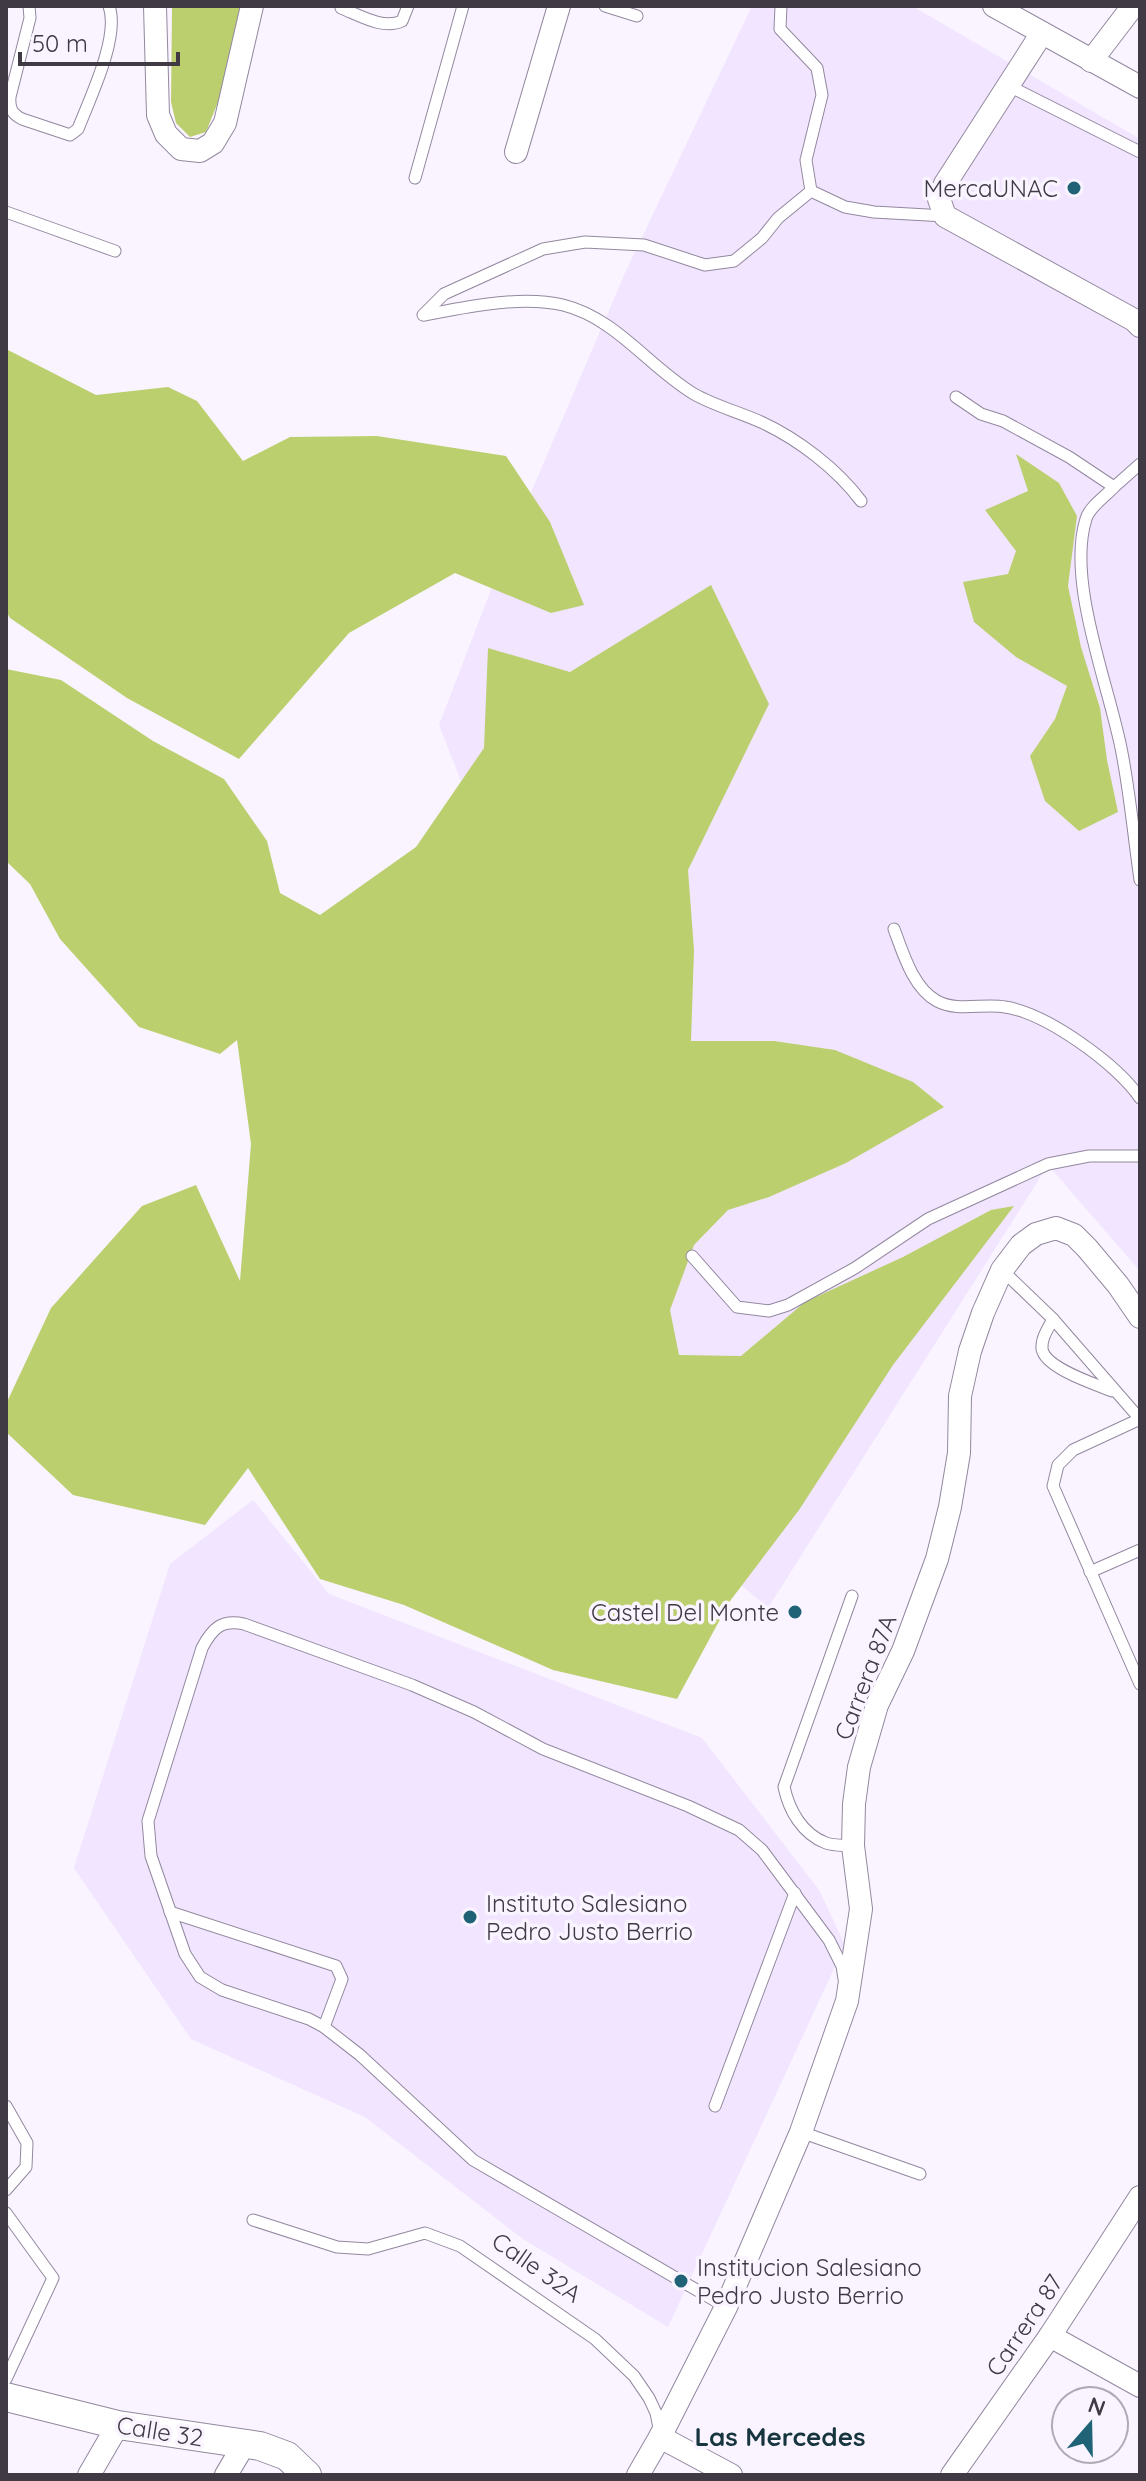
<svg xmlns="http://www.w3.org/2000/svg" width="1146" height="2481" font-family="Quicksand,sans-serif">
	<rect width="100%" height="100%" fill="#f9f4ff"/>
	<g fill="#f1e5ff">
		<polygon points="752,6 912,6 1140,139 1140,1271 1048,1165 768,1608 639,1499 490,854 439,725 506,551 625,273"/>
		<polygon points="253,1500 329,1594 702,1738 819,1890 845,1945 668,2327 523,2239 365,2117 191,2039 74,1868 170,1564"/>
	</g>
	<g fill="#bccf6f">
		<polygon points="172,6 240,6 224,87 206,132 190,137 176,123 171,102"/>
		<polygon points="6,349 96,395 168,387 197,401 243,461 290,437 377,436 506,456 550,522 584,605 551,613 455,573 349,633 239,759 127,698 10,618 6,611"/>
		<polygon points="1016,454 1059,483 1077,516 1068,586 1081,647 1100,708 1107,760 1118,812 1079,831 1045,801 1030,756 1055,719 1067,686 1016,657 974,622 963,582 1008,574 1016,551 985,510 1028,491"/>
		<polygon points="711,585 769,704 688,870 694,950 691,1041 774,1041 835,1050 913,1082 944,1107 846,1163 769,1197 728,1210 694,1245 670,1310 679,1355 741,1356 805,1302 903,1257 991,1210 1014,1206 893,1365 799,1510 730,1601 677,1699 553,1670 404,1605 320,1579 248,1468 205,1525 73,1495 6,1432 6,1404 51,1308 142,1206 196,1185 240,1281 251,1144 237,1040 220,1054 139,1027 60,939 30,884 6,861 6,669 61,680 153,741 224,779 267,841 280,893 320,915 416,847 484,748 488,648 570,672"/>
	</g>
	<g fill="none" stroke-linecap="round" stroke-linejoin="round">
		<defs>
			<g id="service">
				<path d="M29 6 30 18 10 97C9 108 12 114 22 119L70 135 78 129C90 98 120 37 109 6"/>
				<polyline points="605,6 637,16"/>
				<polyline points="781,6 780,29 817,68 822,95 806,160 811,191"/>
				<path d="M341 8C359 15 383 30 402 21L408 6"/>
				<polyline points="1009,86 1140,152"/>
				<polyline points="415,178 463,6"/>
				<polyline points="6,212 115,251"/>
				<polyline points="423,315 444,294 543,249 585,242 644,245 705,265 734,261 762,238 778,218 811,191 845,207 874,212 945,216"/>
				<path d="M424 315C466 307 521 295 563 305 616 318 649 367 694 394 715 406 739 412 761 422 798 439 837 469 861 501"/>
				<polyline points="956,397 981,414 1003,421 1069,457 1114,487 1140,464"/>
				<path d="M1114 487C1106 496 1089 507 1086 519 1066 582 1110 688 1122 753 1130 795 1134 838 1140 880"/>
				<path d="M894 929C903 953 913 988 937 1001 957 1012 984 1003 1005 1007 1046 1013 1117 1064 1140 1098"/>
				<polyline points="692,1256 737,1307 769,1311 788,1305 855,1268 928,1219 1048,1164 1089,1156 1140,1156"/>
				<polyline points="1002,1270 1053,1319 1140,1419"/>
				<path d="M1053 1319C1048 1329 1041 1338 1042 1349 1045 1368 1095 1384 1112 1391"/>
				<polyline points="1140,1419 1073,1450 1058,1465 1053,1486 1140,1684"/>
				<polyline points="1090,1572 1140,1550"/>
				<path d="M852 1596 784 1787C789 1810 802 1834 826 1843 834 1846 845 1845 853 1846"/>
				<polyline points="170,1912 336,1966 342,1979 324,2027"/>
				<polyline points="6,2106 27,2143 26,2167 6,2190"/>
				<polyline points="715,2106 795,1893"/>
				<polyline points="801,2132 920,2174"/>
				<polyline points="6,2213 53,2278 6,2379"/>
				<polyline points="253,2220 337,2247 368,2249 425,2233 460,2246 595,2339 634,2376 649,2398 656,2413 660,2433"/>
				<path d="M726 2307 473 2160 360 2055 324 2027 309 2019 222 1990 200 1977 185 1954 151 1856 148 1821 202 1648C212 1629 221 1619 244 1624L412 1685 474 1712 543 1749 688 1806 739 1830 762 1850 829 1940 842 1966 844 1979"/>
			</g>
			<g id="minor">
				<polyline points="155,6 158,115 166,134 181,149 200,151 213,143 225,123 252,6"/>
				<polyline points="994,6 1140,87"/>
				<polyline points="1042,33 945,184 939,199 945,216 1134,320 1140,326"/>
				<polyline points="1091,61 1133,6"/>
				<polyline points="516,152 559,6"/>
				<polyline points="1050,2336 1140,2386"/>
				<polyline points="660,2437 731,2475"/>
				<polyline points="89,2475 118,2425"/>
				<polyline points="226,2475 245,2443"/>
				<polyline points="638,2475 660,2437 726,2307 801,2132 847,2001 861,1909 853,1846 854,1804 859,1767 877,1705 903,1651 937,1559 950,1507 959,1453 960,1396 970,1351 983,1313 1002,1270 1021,1245 1036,1234 1056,1228 1074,1235 1087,1248 1118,1285 1140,1317"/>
				<polyline points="952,2475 1050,2336 1140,2197"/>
			</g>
			<polyline id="tertiary" points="6,2397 118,2425 260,2446 287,2456 307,2475"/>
		</defs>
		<use href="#service" stroke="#93889f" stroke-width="13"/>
		<use href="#minor" stroke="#93889f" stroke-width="24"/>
		<use href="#tertiary" stroke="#93889f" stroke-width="30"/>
		<use href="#service" stroke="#fff" stroke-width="11"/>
		<use href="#minor" stroke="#fff" stroke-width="22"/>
		<use href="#tertiary" stroke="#fff" stroke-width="28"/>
	</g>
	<g fill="#206376" stroke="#f9f4ff" stroke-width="3">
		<circle cx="1074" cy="188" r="8"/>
		<circle cx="795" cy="1612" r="8"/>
		<circle cx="470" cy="1917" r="8"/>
		<circle cx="681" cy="2281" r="8"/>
	</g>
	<g text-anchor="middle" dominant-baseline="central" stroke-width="7" stroke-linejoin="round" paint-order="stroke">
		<g font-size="24" fill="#3f3a44" stroke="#f9f4ff" text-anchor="end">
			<text x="1058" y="188">MercaUNAC</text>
			<text x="779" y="1612">Castel Del Monte</text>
			<text x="486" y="1903" text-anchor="start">Instituto Salesiano<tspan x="486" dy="28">Pedro Justo Berrio</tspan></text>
			<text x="697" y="2267" text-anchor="start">Institucion Salesiano<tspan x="697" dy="28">Pedro Justo Berrio</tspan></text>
		</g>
		<g font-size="24" fill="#3f3a44" stroke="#f9f4ff">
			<text transform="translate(865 1677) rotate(-69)">Carrera 87A</text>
			<text transform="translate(537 2267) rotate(35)">Calle 32A</text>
			<text transform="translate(1024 2325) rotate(-56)">Carrera 87</text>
			<text transform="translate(160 2431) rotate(9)">Calle 32</text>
		</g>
		<g font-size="26" font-weight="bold" fill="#16353e" stroke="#f9f4ff">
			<text x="780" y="2436">Las Mercedes</text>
		</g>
	</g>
	<rect width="1146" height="2481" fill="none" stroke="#3f3a44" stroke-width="16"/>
	<g transform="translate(1090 2425) rotate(20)"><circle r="38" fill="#f9f4ff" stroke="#afaab4" stroke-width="2"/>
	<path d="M0-6L14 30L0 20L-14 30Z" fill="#206376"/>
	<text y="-12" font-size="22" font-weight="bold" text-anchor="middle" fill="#3f3a44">N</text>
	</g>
	<path d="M20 52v12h158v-12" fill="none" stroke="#3f3a44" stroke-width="4"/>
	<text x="32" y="52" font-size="24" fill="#3f3a44" stroke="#f9f4ff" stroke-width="6" paint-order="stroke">50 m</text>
</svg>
